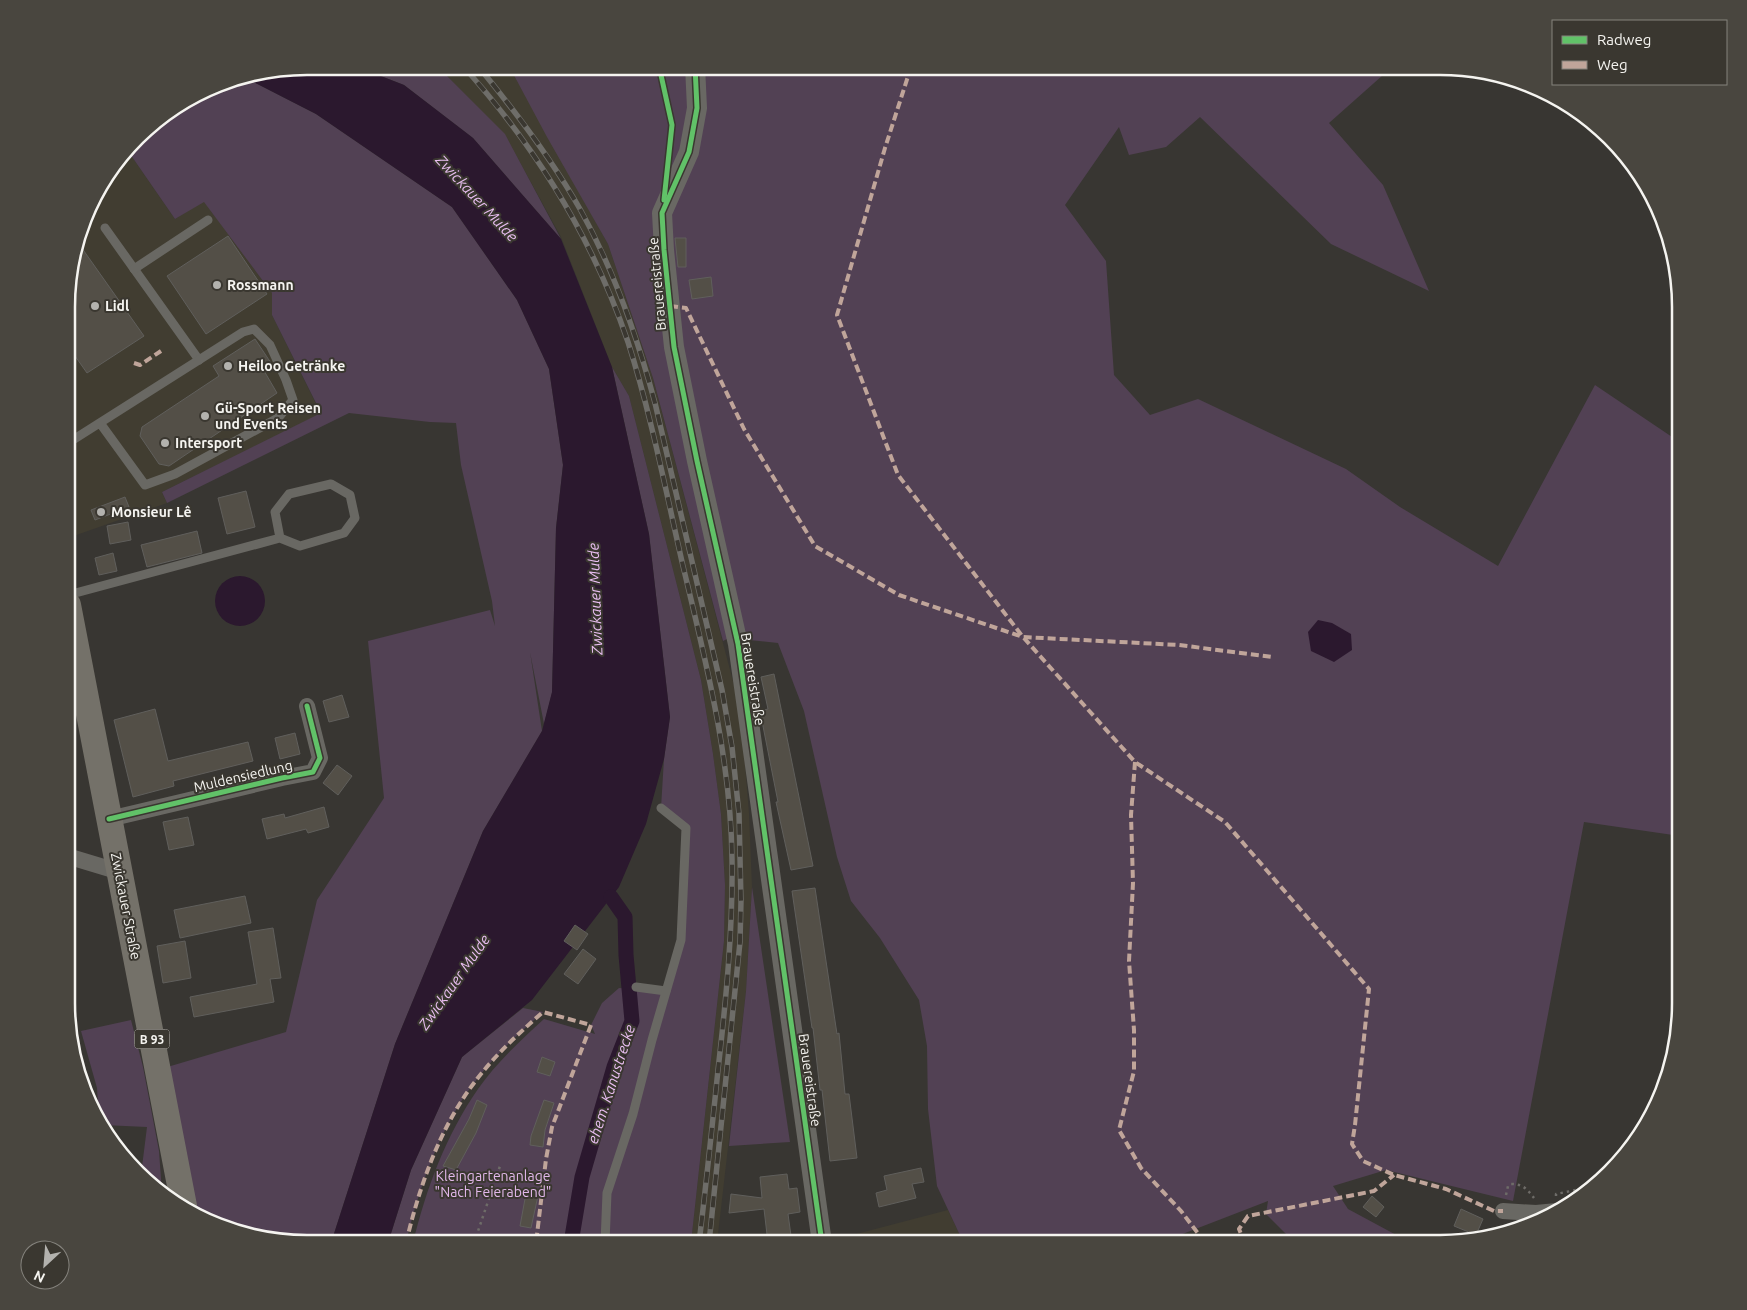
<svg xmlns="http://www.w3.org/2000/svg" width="1747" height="1310" font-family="Ubuntu,sans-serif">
	<rect width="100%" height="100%" fill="#383632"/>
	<g fill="#413d31">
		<polygon points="437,66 509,66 608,244 653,378 734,685 744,752 749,813 752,887 746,991 717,1243 691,1243 724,941 725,885 721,814 713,754 701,680 629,396 612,367 561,237 505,135"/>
		<polygon points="128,151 175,219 204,201 272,293 272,315 321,414 162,492 167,503 68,538 68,275 98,187"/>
		<polygon points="948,1210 964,1244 822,1243"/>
	</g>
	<g fill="#524154">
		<polygon points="355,66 437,66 505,134 561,239 473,138 404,85"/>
		<polygon points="509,66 1392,67 1329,123 1383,185 1429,291 1331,244 1200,117 1166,147 1129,155 1119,127 1065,205 1106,261 1114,375 1150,415 1198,399 1346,469 1400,507 1498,566 1595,385 1681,443 1680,836 1584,822 1513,1201 1386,1170 1333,1186 1348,1209 1413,1244 1301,1244 1287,1235 1266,1214 1268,1201 1180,1235 1186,1244 964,1244 937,1186 928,1109 927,1046 919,1000 880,938 851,901 837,857 804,711 778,643 729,638 723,641 653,378 608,244 547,137"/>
		<polygon points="244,77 316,114 452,207 517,300 549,369 563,465 556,528 552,693 544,724 530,652 542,731 483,831 395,1044 331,1243 292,1243 215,1226 192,1211 164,1068 286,1032 317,900 384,798 368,641 490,610 495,626 492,601 461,465 456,423 430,422 349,413 167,503 162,492 321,413 272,315 272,293 204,202 175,219 128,151 148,126 229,79"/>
		<path d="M612 367 629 396 701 680 713 754 721 814 725 885 724 941 691 1243H413C426 1189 446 1135 478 1089 497 1062 521 1040 544 1019L595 1034 591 1025 602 1003 619 988 666 991 681 940 686 828 661 808 664 759 670 717 649 534Z"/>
		<polygon points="752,887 790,1142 729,1146 746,991"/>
		<path d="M523 1008 543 1012C518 1034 494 1056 474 1083 439 1129 419 1188 406 1243H388L411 1170 462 1057Z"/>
		<polygon points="131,1020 143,1067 159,1151 162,1193 148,1184 141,1175 147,1127 103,1125 99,1120 97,1088 81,1031"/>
	</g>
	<g fill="#2b182e">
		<polygon points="307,66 355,66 404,85 473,138 561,239 612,367 649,534 670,717 664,759 646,824 619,887 532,1000 462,1057 411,1170 388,1243 331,1243 395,1044 483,831 542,731 552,692 556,528 563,465 549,369 517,300 452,207 316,114 244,77"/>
		<circle cx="240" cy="601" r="25"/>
		<polygon points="1318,620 1332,623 1351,634 1352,650 1334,662 1311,651 1308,632"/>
	</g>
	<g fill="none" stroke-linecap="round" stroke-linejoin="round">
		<polyline stroke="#2b182e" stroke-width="15" points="571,1243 582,1177 614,1067 632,1021 626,955 625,917 611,897"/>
	</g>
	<g fill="#534f47" stroke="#605f5c">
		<polygon points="228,236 267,294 206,334 167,276"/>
		<polygon points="675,238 686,238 686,267 678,267"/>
		<polygon points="79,244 144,336 87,373 68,346 68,275"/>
		<polygon points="711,277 713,296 692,299 689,280"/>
		<polygon points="255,339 271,363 263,369 277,393 169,466 159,464 140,436 142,427 219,376 213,366"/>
		<polygon points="246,491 255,527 227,534 218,498"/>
		<polygon points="125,497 129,507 95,520 91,510"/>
		<polygon points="128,522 131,540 110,544 107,526"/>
		<polygon points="197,531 202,553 147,567 141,545"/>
		<polygon points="113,553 117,571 99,575 95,558"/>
		<polygon points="774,674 813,866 791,870 776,802 778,802 760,711 768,709 761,677"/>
		<polygon points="342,695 349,717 329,722 323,701"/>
		<polygon points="155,709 168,761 248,742 253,761 173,781 174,786 133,797 114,720"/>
		<polygon points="295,733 300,754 280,759 275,738"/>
		<polygon points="337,765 352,776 338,795 323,783"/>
		<polygon points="324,807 329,827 308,833 306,829 267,839 262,819 284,814 285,818"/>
		<polygon points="188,817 194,845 169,850 163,822"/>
		<polygon points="815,888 837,1034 839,1033 845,1094 849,1094 857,1158 830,1161 822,1090 820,1090 813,1028 812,1028 792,891"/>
		<polygon points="245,896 251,923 180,938 174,910"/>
		<polygon points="575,925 588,934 577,950 564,941"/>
		<polygon points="273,928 281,978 270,979 274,1002 194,1017 190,997 257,984 248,932"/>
		<polygon points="185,941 191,978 163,983 157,946"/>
		<polygon points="583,949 596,959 578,984 564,974"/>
		<polygon points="542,1057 555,1062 550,1076 537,1072"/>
		<polygon points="477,1100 487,1105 476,1133 456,1170 443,1166 469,1119"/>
		<polygon points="544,1100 554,1103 545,1130 543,1147 530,1145 531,1136"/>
		<polygon points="921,1168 924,1182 912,1184 916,1198 879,1207 876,1193 887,1190 884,1176"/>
		<polygon points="787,1174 789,1189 797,1188 800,1212 788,1214 792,1243 768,1243 764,1209 729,1213 731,1194 762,1198 760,1177"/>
		<polygon points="527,1188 539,1191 531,1228 520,1226"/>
		<polygon points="1372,1196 1384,1207 1376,1217 1363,1207"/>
		<polygon points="1461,1209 1483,1219 1476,1235 1454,1226"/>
	</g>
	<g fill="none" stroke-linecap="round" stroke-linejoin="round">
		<g stroke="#6e6c68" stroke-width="2.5" stroke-dasharray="2.5 4" stroke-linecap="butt">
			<path d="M1506 1195 1508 1186 1511 1184C1523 1184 1527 1189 1534 1198"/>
			<polyline points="1556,1196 1556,1194 1586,1188"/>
			<polyline points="474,1243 500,1166"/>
		</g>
		<g stroke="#696863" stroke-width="9">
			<polyline points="105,228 199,360"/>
			<polyline points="134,269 208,220"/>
			<polyline points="68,443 243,332 254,329 270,345 286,380 293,400 278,418 175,474 145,485 100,423"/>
			<polyline points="68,595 280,538 300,546 344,533 355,518 350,495 331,484 289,494 275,512 280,538"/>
			<polyline points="636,987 666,991"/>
			<polyline points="605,1243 607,1193 633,1114 652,1040 681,940 686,828 661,808"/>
		</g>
		<g stroke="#696863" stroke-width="16">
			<polyline points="109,819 282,778 313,772 320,758 307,706"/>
			<polyline points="67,856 120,872"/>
			<polyline points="1661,1098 1664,1089"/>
			<polyline points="1503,1211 1536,1213 1557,1211"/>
		</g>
		<polyline stroke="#696863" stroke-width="20" points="695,66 697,108 689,152 662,213 664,250 674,347 697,461 738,644 822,1243"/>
		<polyline stroke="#747169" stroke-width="26" points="68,605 184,1206"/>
		<defs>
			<g id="rail">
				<path d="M463 66C536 147 593 239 628 342 651 414 666 492 683 566 706 662 731 760 732 859 733 930 726 1000 718 1070 712 1128 706 1186 699 1243"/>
				<path d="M478 66C515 111 551 158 580 209 614 270 637 336 655 403L722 690 732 747 739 814 741 901 740 942 709 1243"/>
			</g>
		</defs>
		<use href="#rail" stroke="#6e6d69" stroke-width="5.5"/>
		<use href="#rail" stroke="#3a3730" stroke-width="4" stroke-dasharray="11" stroke-linecap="butt"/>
		<g stroke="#c0a59a" stroke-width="4" stroke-dasharray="8 4" stroke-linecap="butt">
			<polyline points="911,67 885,148 837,315 898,475 1023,637 1135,762 1225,822 1369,989 1355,1125 1352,1144 1363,1161 1394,1175 1446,1189 1494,1211 1503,1211"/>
			<polyline points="670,306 686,308 744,429 815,546 899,595 1023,637 1179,645 1272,657"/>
			<polyline points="134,363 140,365 161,351"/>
			<polyline points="1135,762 1131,815 1133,883 1129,961 1134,1030 1134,1071 1119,1130 1141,1168 1181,1211 1200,1236 1210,1244"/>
			<path d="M406 1243C419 1188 439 1129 474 1083 494 1056 518 1034 543 1012L591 1025 552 1127 546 1159 536 1243"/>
			<polyline points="1245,1244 1239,1229 1248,1216 1374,1191 1394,1175"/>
		</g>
		<defs>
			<g id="cycleway">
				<polyline points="659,66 672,125 664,200"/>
				<polyline points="695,66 697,108 689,152 662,213 664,250 674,347 697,461 738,644 822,1243"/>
				<polyline points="109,819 282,778 313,772 320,758 307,706"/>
			</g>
		</defs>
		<use href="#cycleway" stroke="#3a3730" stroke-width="8"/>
		<use href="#cycleway" stroke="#61c268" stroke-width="5"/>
	</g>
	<g fill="#b3b2ae" stroke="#3a3730" stroke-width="2">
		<circle cx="217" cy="285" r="5"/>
		<circle cx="95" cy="306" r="5"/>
		<circle cx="228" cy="366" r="5"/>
		<circle cx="205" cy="416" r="5"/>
		<circle cx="165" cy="443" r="5"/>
		<circle cx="101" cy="512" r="5"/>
	</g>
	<g text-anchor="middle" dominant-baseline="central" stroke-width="4" stroke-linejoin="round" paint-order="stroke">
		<rect fill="#3a3730" stroke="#bdbbb6" stroke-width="1" x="134.5" y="1029.5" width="35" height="19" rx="4"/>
		<g font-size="12" font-weight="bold" fill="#f5f4f0">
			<text x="152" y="1039">B 93</text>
		</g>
		<g font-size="14" fill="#f5f4f0" stroke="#3a3730">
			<text transform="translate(657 284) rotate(-95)">Brauereistraße</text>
			<text transform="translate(753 679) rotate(81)">Brauereistraße</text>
			<text transform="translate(243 776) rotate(-13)">Muldensiedlung</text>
			<text transform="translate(126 906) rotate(79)">Zwickauer Straße</text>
			<text transform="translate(810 1080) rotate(82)">Brauereistraße</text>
		</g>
		<g font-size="14" font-weight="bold" fill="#f5f4f0" stroke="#3a3730" text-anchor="start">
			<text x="227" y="285">Rossmann</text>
			<text x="105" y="306">Lidl</text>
			<text x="238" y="366">Heiloo Getränke</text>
			<text x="215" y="408">Gü-Sport Reisen<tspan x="215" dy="16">und Events</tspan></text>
			<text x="175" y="443">Intersport</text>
			<text x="111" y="512">Monsieur Lê</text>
		</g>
		<g font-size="14" fill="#e2b8ea" stroke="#3a3730">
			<text x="493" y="1176">Kleingartenanlage<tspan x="493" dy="16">"Nach Feierabend"</tspan></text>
		</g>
		<g font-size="15" font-style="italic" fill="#e9bef1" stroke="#3a3730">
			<text transform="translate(477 198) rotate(47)">Zwickauer Mulde</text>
			<text transform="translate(595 599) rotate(-92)">Zwickauer Mulde</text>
			<text transform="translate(454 982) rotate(-55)">Zwickauer Mulde</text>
			<text transform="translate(611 1084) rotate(-72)">ehem. Kanustrecke</text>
		</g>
	</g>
	<path d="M0 0H1747V1310H0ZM307 75H1440A232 232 0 0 1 1672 307V1003A232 232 0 0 1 1440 1235H307A232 232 0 0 1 75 1003V307A232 232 0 0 1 307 75Z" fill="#49463f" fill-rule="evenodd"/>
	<path fill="none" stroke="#f5f4f0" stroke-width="2.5" d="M307 75H1440A232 232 0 0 1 1672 307V1003A232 232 0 0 1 1440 1235H307A232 232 0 0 1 75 1003V307A232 232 0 0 1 307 75Z"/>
	<rect x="1552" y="20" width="175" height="65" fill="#3a3730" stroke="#85837d"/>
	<rect x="1562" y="36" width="25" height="8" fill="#61c268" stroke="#85837d"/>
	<text x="1597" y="45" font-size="15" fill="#f5f4f0">Radweg</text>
	<rect x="1562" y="61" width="25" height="8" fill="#c0a59a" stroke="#85837d"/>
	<text x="1597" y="70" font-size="15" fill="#f5f4f0">Weg</text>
	<g transform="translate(45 1265) rotate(206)"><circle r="24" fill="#3a3730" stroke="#85837d"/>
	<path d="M0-4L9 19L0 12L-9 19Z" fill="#b3b2ae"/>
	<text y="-8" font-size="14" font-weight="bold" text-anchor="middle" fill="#f5f4f0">N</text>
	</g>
</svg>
